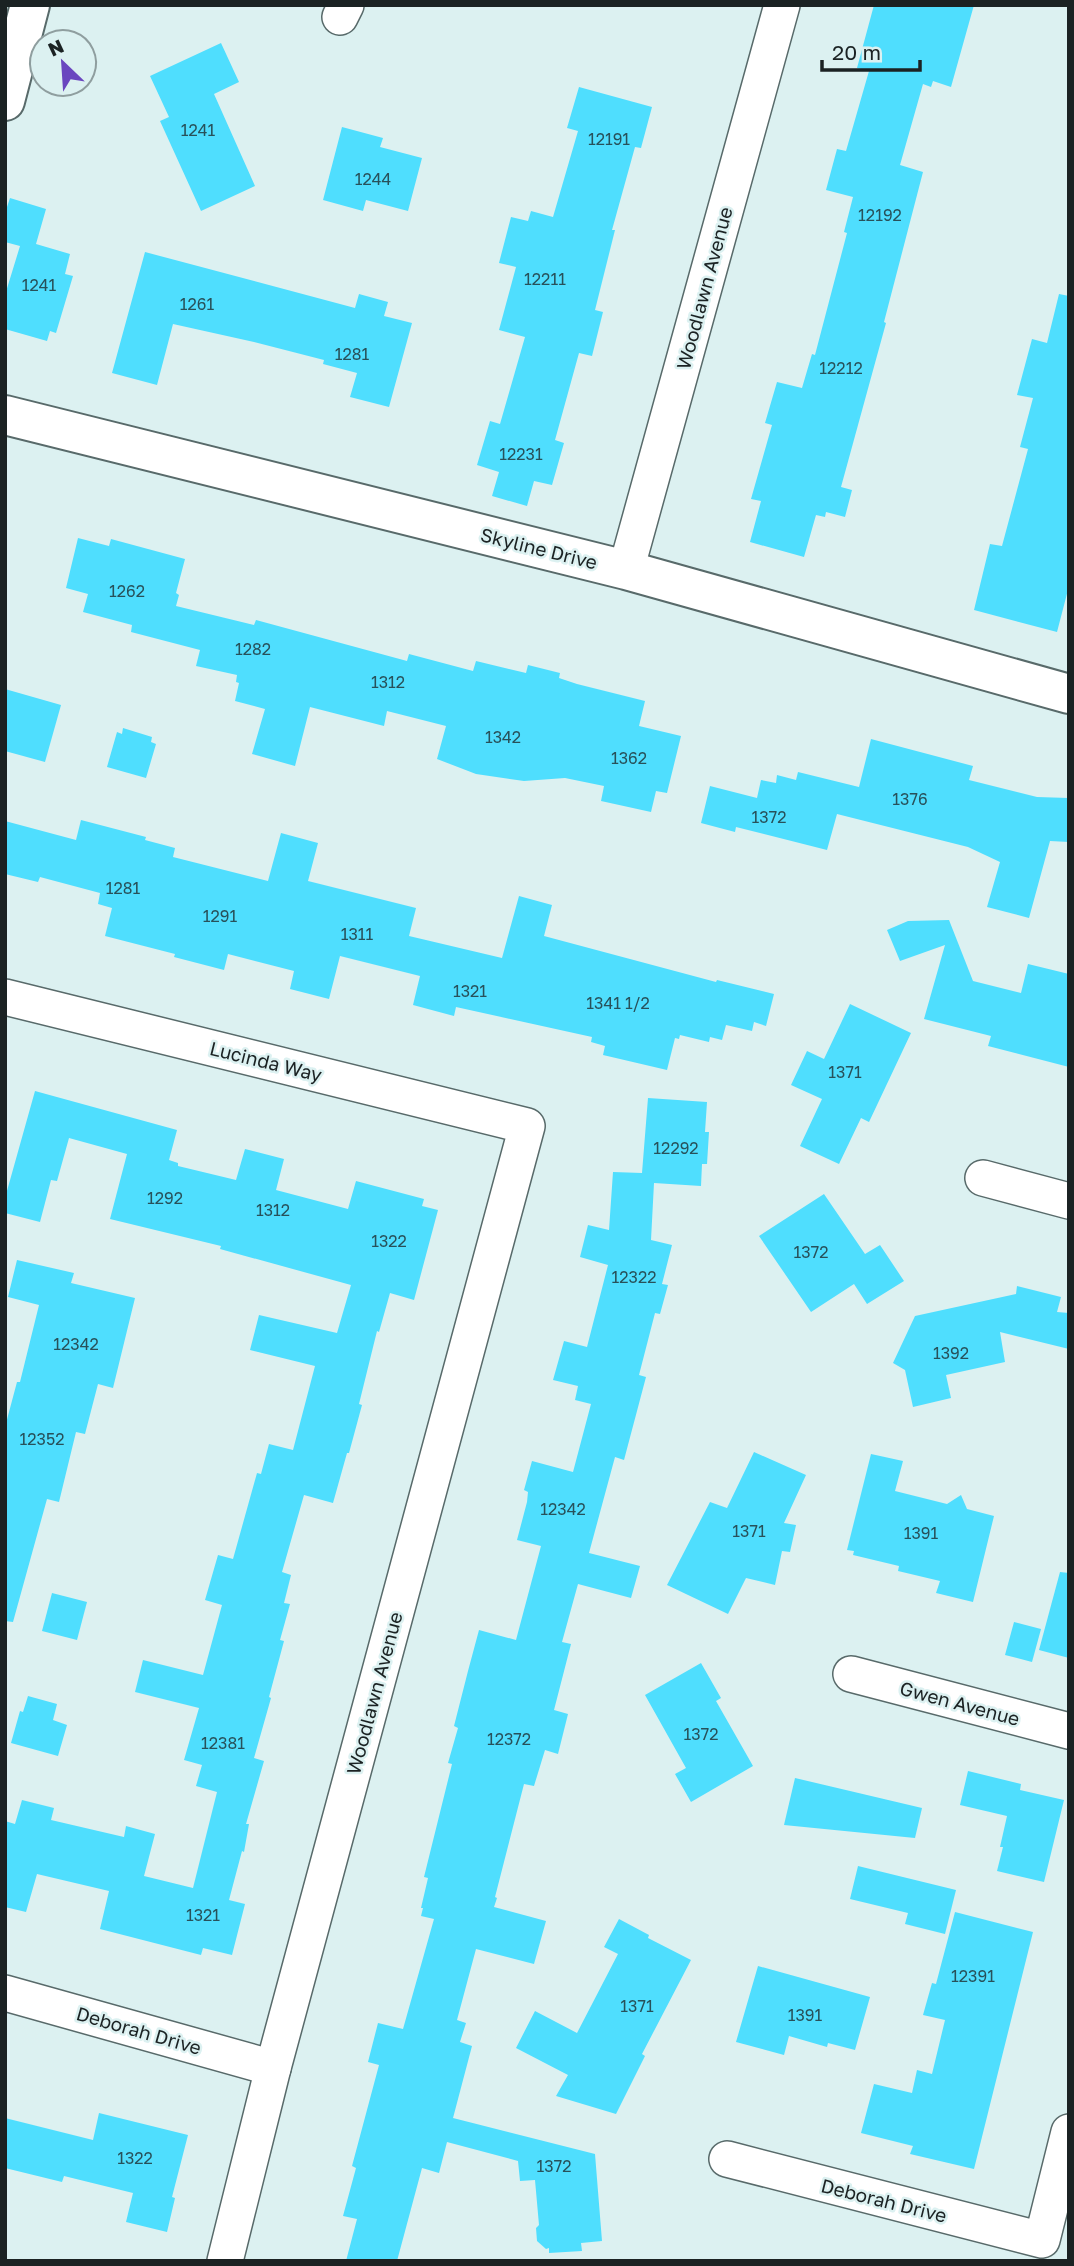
<svg xmlns="http://www.w3.org/2000/svg" width="1074" height="2266" font-family="'Golos Text',sans-serif">
	<rect width="100%" height="100%" fill="#dcf1f1"/>
	<g fill="#4fdefe">
		<polygon points="874,5 974,5 951,87 933,81 931,87 923,84 900,165 923,172 884,322 886,323 841,487 852,490 845,517 826,512 825,517 816,515 804,557 750,542 761,501 751,499 772,425 765,423 777,382 802,388 812,354 815,355 847,233 844,232 853,197 826,190 837,149 846,151 869,71 857,68"/>
		<polygon points="221,43 239,82 214,94 255,186 201,211 160,121 169,117 150,76"/>
		<polygon points="579,87 652,107 641,148 635,147 612,230 615,230 595,310 603,312 592,356 579,353 555,440 564,443 552,485 534,481 527,506 492,496 499,472 477,465 490,421 500,424 525,337 499,330 516,267 499,263 511,217 528,221 531,211 553,217 578,131 567,128"/>
		<polygon points="342,127 383,138 380,147 422,158 408,211 366,200 363,211 323,200"/>
		<polygon points="10,198 46,209 36,244 70,254 65,274 73,276 56,333 50,331 47,341 5,329 5,295 20,246 5,242 5,213"/>
		<polygon points="145,252 355,308 359,294 388,302 384,316 412,323 389,407 350,397 357,373 323,364 324,360 254,342 173,324 157,385 112,373"/>
		<polygon points="1059,294 1069,296 1069,586 1057,632 974,610 990,544 1002,546 1028,449 1020,447 1033,398 1017,395 1032,339 1047,343"/>
		<polygon points="78,538 109,546 111,539 185,559 176,593 179,595 176,606 254,625 256,620 407,661 409,654 473,671 476,661 526,673 528,665 560,673 559,678 577,684 645,701 639,726 681,736 667,793 656,791 651,812 601,801 604,786 565,778 524,781 476,774 437,759 446,726 387,711 384,726 310,707 295,766 252,754 265,709 235,701 239,683 236,682 237,675 196,666 200,650 131,632 132,625 83,612 88,594 66,588"/>
		<polygon points="5,689 61,705 45,762 5,751"/>
		<polygon points="123,728 152,737 151,742 156,744 146,778 107,767 117,732 122,734"/>
		<polygon points="871,739 973,766 969,780 1037,797 1069,798 1069,842 1050,841 1029,918 987,907 1000,862 968,847 837,814 827,850 736,827 735,832 701,823 710,786 757,798 761,780 776,783 777,775 796,780 798,772 859,787"/>
		<polygon points="81,820 146,837 145,840 175,848 173,857 268,881 281,833 318,843 308,881 416,908 409,936 502,958 519,896 552,905 544,936 716,982 717,980 774,994 766,1026 754,1022 752,1031 726,1025 722,1040 710,1037 709,1042 680,1035 679,1039 675,1038 667,1070 603,1055 605,1046 591,1042 592,1037 456,1007 454,1016 413,1005 420,976 340,956 329,999 290,989 294,971 228,954 224,970 174,957 175,954 105,936 112,908 98,904 100,893 40,877 38,882 5,874 5,821 76,840"/>
		<polygon points="949,920 973,981 1021,993 1028,964 1069,974 1069,1067 988,1046 991,1036 924,1019 945,945 900,961 887,930 908,921"/>
		<polygon points="850,1004 911,1033 869,1122 861,1118 839,1164 800,1146 822,1099 791,1085 807,1051 824,1059"/>
		<polygon points="35,1091 177,1130 169,1160 178,1163 178,1166 236,1180 245,1149 284,1159 276,1190 348,1209 356,1181 424,1199 422,1206 438,1210 414,1300 390,1293 379,1332 377,1331 359,1404 362,1405 349,1453 347,1453 333,1503 304,1495 282,1572 291,1575 284,1603 290,1604 280,1640 284,1641 269,1697 271,1698 254,1758 264,1761 246,1824 249,1824 244,1852 242,1851 229,1900 245,1904 232,1955 203,1948 201,1955 100,1929 109,1891 37,1874 26,1912 5,1907 5,1821 15,1824 22,1800 54,1808 51,1820 124,1837 126,1826 155,1834 144,1876 193,1888 217,1792 196,1786 202,1765 184,1760 199,1708 135,1692 143,1660 203,1675 222,1605 205,1600 218,1555 233,1559 257,1473 261,1474 269,1444 293,1450 315,1366 250,1350 259,1315 337,1333 351,1285 220,1249 221,1246 110,1219 127,1154 69,1138 57,1181 51,1180 40,1222 5,1213 5,1198"/>
		<polygon points="648,1098 707,1102 705,1132 709,1132 707,1164 702,1164 701,1186 654,1183 651,1240 672,1245 662,1284 668,1285 660,1314 655,1313 639,1375 646,1377 624,1460 615,1457 589,1553 640,1566 631,1598 578,1584 562,1642 571,1644 554,1710 568,1714 558,1754 545,1750 534,1786 524,1784 495,1897 497,1898 494,1907 546,1921 534,1964 476,1949 457,2020 466,2023 460,2042 472,2046 453,2118 595,2154 602,2241 581,2243 582,2251 549,2253 549,2248 546,2249 537,2241 536,2228 539,2225 535,2180 520,2181 518,2161 447,2142 439,2173 422,2168 397,2261 346,2261 357,2219 343,2216 356,2168 352,2166 379,2065 368,2062 378,2023 403,2029 434,1919 421,1916 423,1908 421,1908 428,1878 424,1877 452,1764 448,1763 458,1728 454,1726 468,1671 479,1630 516,1640 541,1546 517,1540 527,1502 528,1492 524,1490 532,1461 573,1472 591,1404 575,1400 578,1386 553,1380 564,1341 587,1347 608,1265 580,1257 588,1225 609,1230 613,1172 642,1173"/>
		<polygon points="824,1194 865,1254 880,1245 904,1281 867,1304 854,1284 811,1312 759,1236"/>
		<polygon points="17,1260 74,1273 71,1283 135,1298 113,1388 98,1384 85,1434 76,1432 59,1502 47,1499 13,1622 5,1621 5,1427 17,1382 20,1382 39,1305 8,1297"/>
		<polygon points="1017,1286 1061,1297 1057,1312 1069,1313 1069,1349 1000,1332 1005,1362 946,1375 951,1398 913,1407 905,1370 893,1363 915,1316 1016,1294"/>
		<polygon points="754,1452 806,1475 784,1523 796,1525 790,1552 782,1551 775,1585 746,1578 728,1614 667,1585 710,1502 727,1508"/>
		<polygon points="871,1454 903,1461 895,1491 947,1504 961,1495 967,1509 994,1516 973,1602 936,1593 940,1581 898,1571 899,1566 853,1555 854,1551 847,1550"/>
		<polygon points="1060,1572 1069,1573 1069,1658 1039,1650"/>
		<polygon points="52,1593 87,1602 77,1640 42,1631"/>
		<polygon points="1014,1622 1041,1629 1032,1662 1005,1655"/>
		<polygon points="701,1663 721,1698 716,1701 753,1766 691,1802 675,1774 686,1768 645,1695"/>
		<polygon points="28,1696 57,1704 53,1720 67,1725 58,1756 11,1743 20,1711 23,1712"/>
		<polygon points="968,1771 1021,1784 1020,1790 1064,1800 1044,1882 997,1871 1003,1847 1000,1847 1007,1816 960,1805"/>
		<polygon points="795,1778 922,1808 915,1838 784,1825"/>
		<polygon points="858,1866 956,1890 945,1934 905,1924 908,1913 850,1899"/>
		<polygon points="955,1912 1033,1932 974,2169 910,2154 913,2146 861,2133 874,2084 912,2093 917,2070 932,2074 945,2020 923,2015 932,1983 936,1984"/>
		<polygon points="619,1919 649,1935 648,1938 691,1960 642,2054 645,2056 616,2114 556,2096 568,2075 516,2048 535,2011 577,2033 618,1954 604,1947"/>
		<polygon points="758,1966 870,1997 855,2050 828,2043 827,2047 789,2036 784,2055 736,2042"/>
		<polygon points="99,2113 188,2135 172,2197 175,2198 167,2232 126,2222 133,2193 64,2176 62,2182 5,2168 5,2118 93,2140"/>
	</g>
	<g fill="none" stroke-linecap="round" stroke-linejoin="round">
		<defs>
			<g id="minor">
				<polyline points="340,17 346,5"/>
				<polyline points="626,570 782,5"/>
				<polyline points="5,997 527,1126 273,2068 225,2261"/>
				<polyline points="983,1178 1069,1201"/>
				<polyline points="851,1674 1069,1731"/>
				<polyline points="5,1993 273,2068"/>
				<polyline points="727,2159 1042,2240 1069,2132"/>
			</g>
			<g id="tertiary">
				<polyline points="5,101 30,5"/>
				<polyline points="5,415 626,570 1069,694"/>
			</g>
		</defs>
		<use href="#minor" stroke="#586a6a" stroke-width="38"/>
		<use href="#tertiary" stroke="#586a6a" stroke-width="42"/>
		<use href="#minor" stroke="#fff" stroke-width="35"/>
		<use href="#tertiary" stroke="#fff" stroke-width="38"/>
	</g>
	<g text-anchor="middle" dominant-baseline="central" stroke-width="5" stroke-linejoin="round" paint-order="stroke">
		<g font-size="16" fill="#28515a">
			<text x="198" y="130">1241</text>
			<text x="609" y="139">12191</text>
			<text x="373" y="179">1244</text>
			<text x="880" y="215">12192</text>
			<text x="545" y="279">12211</text>
			<text x="39" y="285">1241</text>
			<text x="197" y="304">1261</text>
			<text x="352" y="354">1281</text>
			<text x="841" y="368">12212</text>
			<text x="521" y="454">12231</text>
			<text x="127" y="591">1262</text>
			<text x="253" y="649">1282</text>
			<text x="388" y="682">1312</text>
			<text x="503" y="737">1342</text>
			<text x="629" y="758">1362</text>
			<text x="910" y="799">1376</text>
			<text x="769" y="817">1372</text>
			<text x="123" y="888">1281</text>
			<text x="220" y="916">1291</text>
			<text x="357" y="934">1311</text>
			<text x="470" y="991">1321</text>
			<text x="618" y="1003">1341 1/2</text>
			<text x="845" y="1072">1371</text>
			<text x="676" y="1148">12292</text>
			<text x="165" y="1198">1292</text>
			<text x="273" y="1210">1312</text>
			<text x="389" y="1241">1322</text>
			<text x="811" y="1252">1372</text>
			<text x="634" y="1277">12322</text>
			<text x="76" y="1344">12342</text>
			<text x="951" y="1353">1392</text>
			<text x="42" y="1439">12352</text>
			<text x="563" y="1509">12342</text>
			<text x="749" y="1531">1371</text>
			<text x="921" y="1533">1391</text>
			<text x="701" y="1734">1372</text>
			<text x="509" y="1739">12372</text>
			<text x="223" y="1743">12381</text>
			<text x="203" y="1915">1321</text>
			<text x="973" y="1976">12391</text>
			<text x="637" y="2006">1371</text>
			<text x="805" y="2015">1391</text>
			<text x="135" y="2158">1322</text>
			<text x="554" y="2166">1372</text>
		</g>
		<g font-size="19" fill="#1b2223" stroke="#dcf1f1">
			<text transform="translate(704 288) rotate(-75)">Woodlawn Avenue</text>
			<text transform="translate(539 548) rotate(14)">Skyline Drive</text>
			<text transform="translate(266 1061) rotate(14)">Lucinda Way</text>
			<text transform="translate(374 1693) rotate(-75)">Woodlawn Avenue</text>
			<text transform="translate(960 1703) rotate(15)">Gwen Avenue</text>
			<text transform="translate(139 2030) rotate(16)">Deborah Drive</text>
			<text transform="translate(884 2200) rotate(14)">Deborah Drive</text>
		</g>
	</g>
	<rect width="1074" height="2266" fill="none" stroke="#1b2223" stroke-width="14"/>
	<g transform="translate(63 63) rotate(335)"><circle r="33" fill="#dcf1f1" stroke="#8f9e9f" stroke-width="2"/>
	<path d="M0-5L12 26L0 18L-12 26Z" fill="#6a46bf"/>
	<text y="-10" font-size="19" font-weight="bold" text-anchor="middle" fill="#1b2223">N</text>
	</g>
	<path d="M822 60v10h98v-10" fill="none" stroke="#1b2223" stroke-width="3.5"/>
	<text x="832" y="60" font-size="21" fill="#1b2223" stroke="#dcf1f1" stroke-width="5" paint-order="stroke">20 m</text>
</svg>
